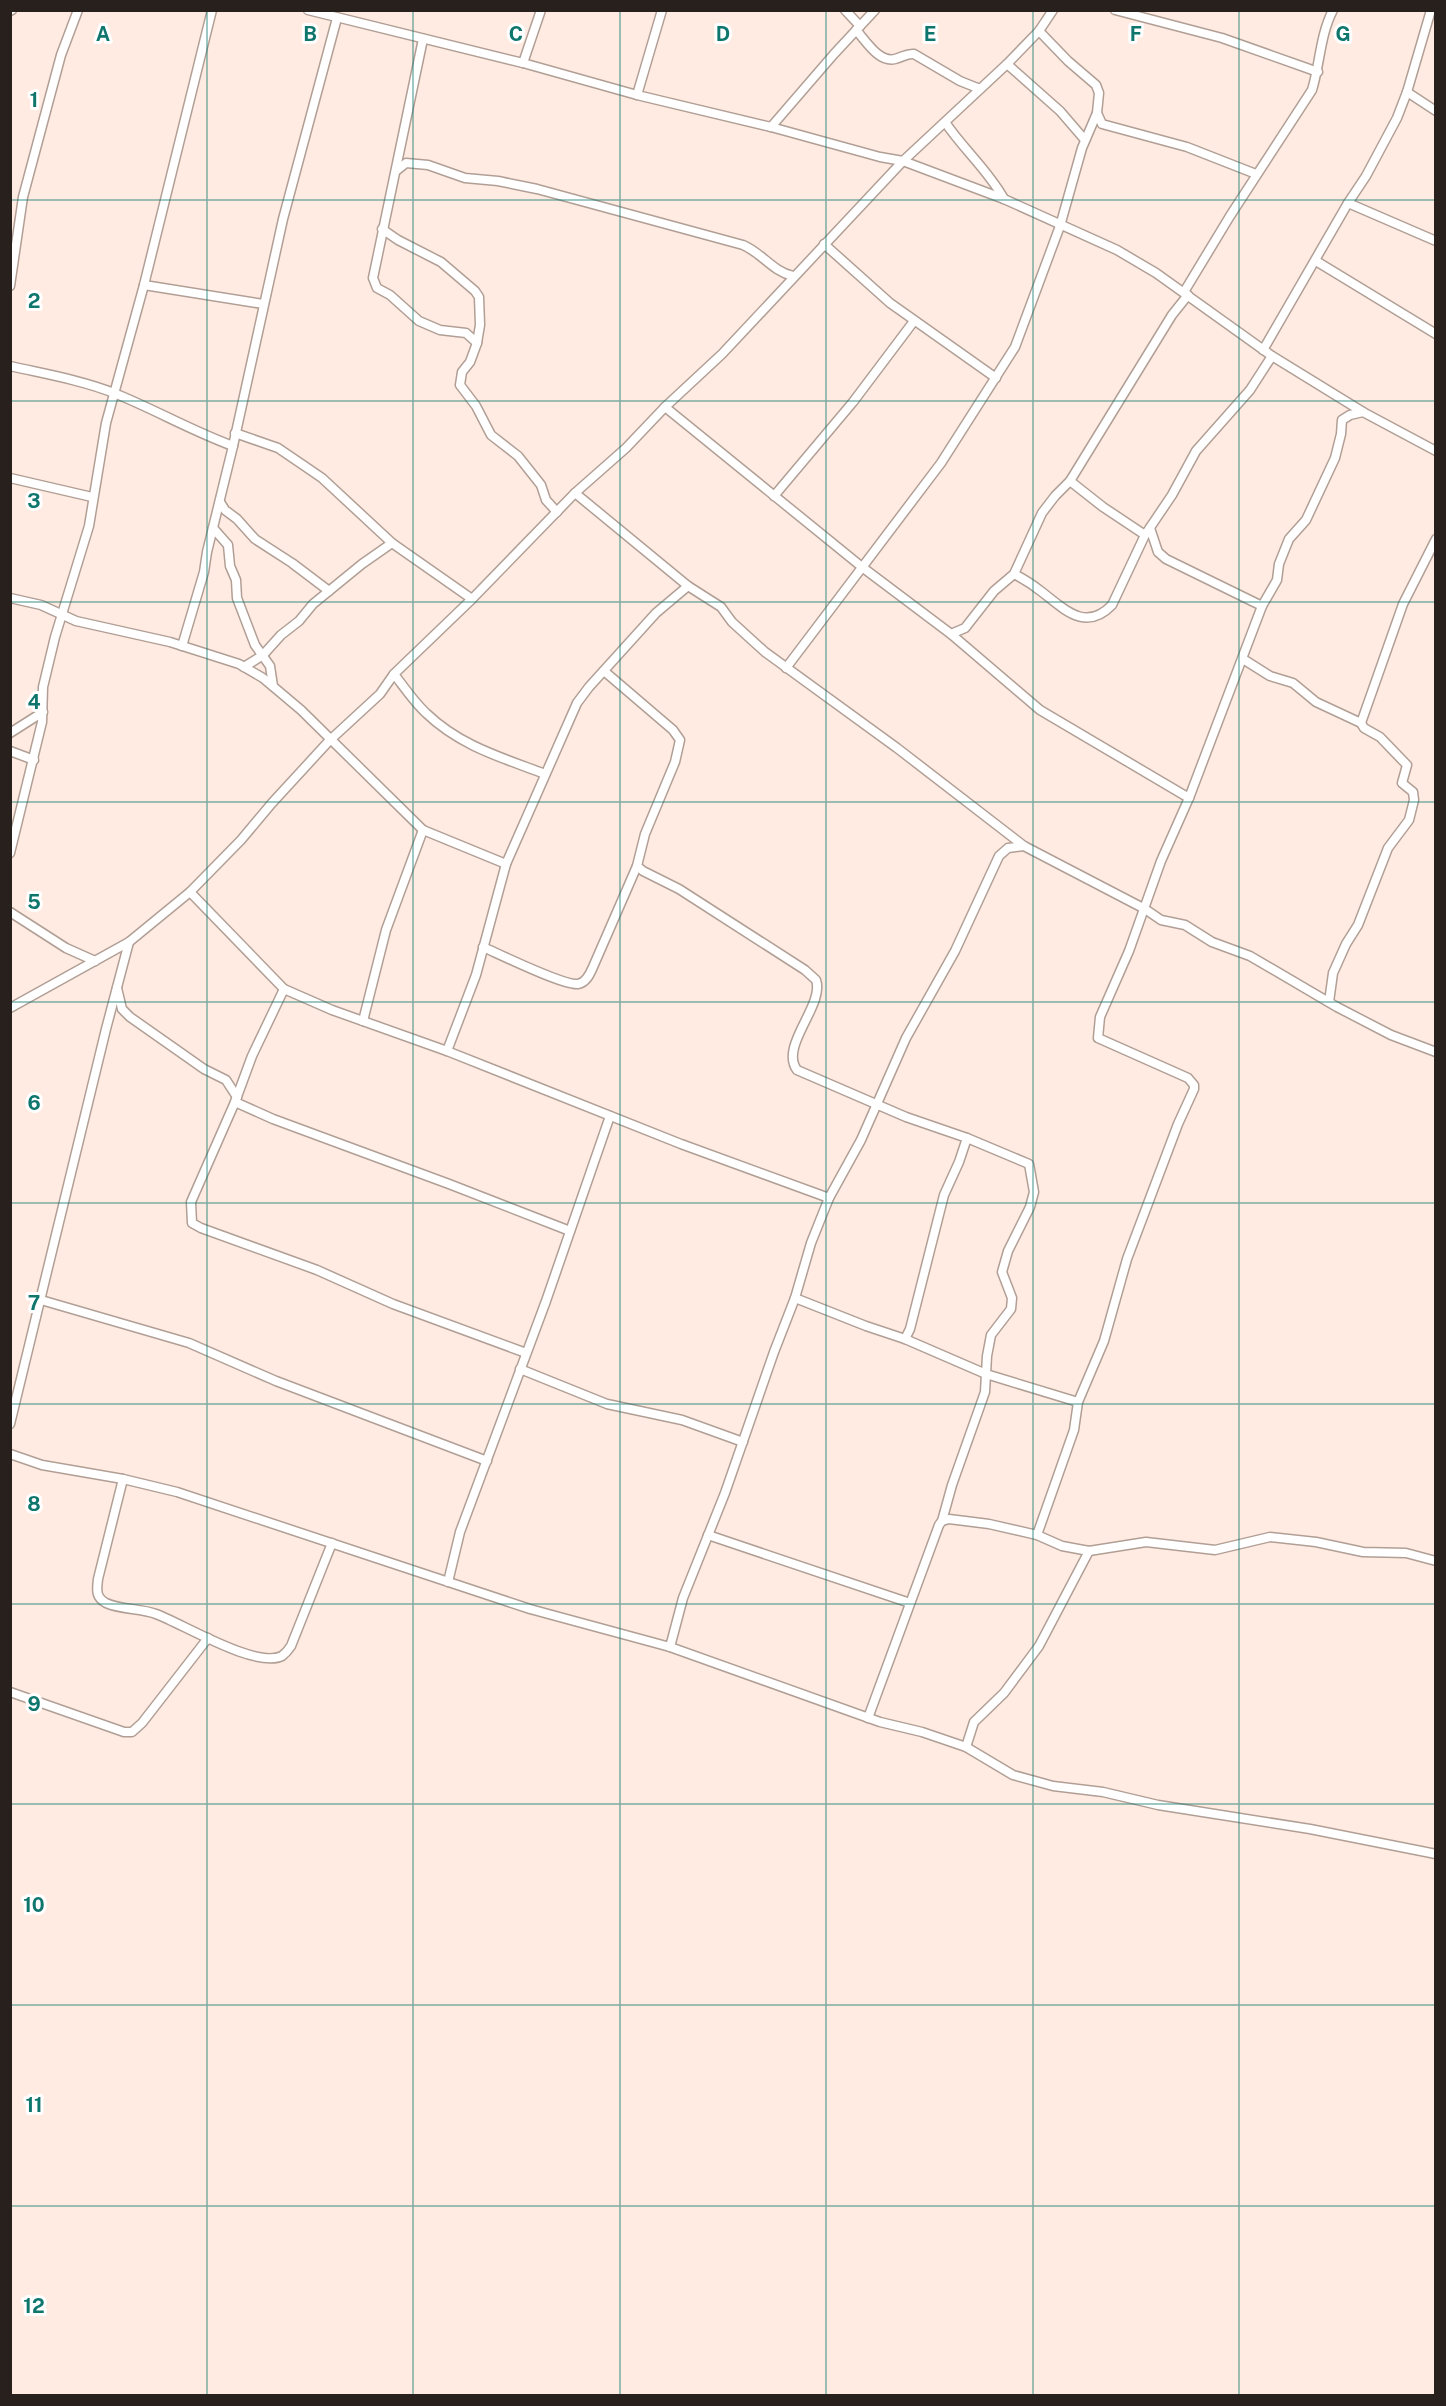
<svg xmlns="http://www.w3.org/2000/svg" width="1446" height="2406" font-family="'Public Sans',sans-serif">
	<rect width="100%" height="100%" fill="#ffebe1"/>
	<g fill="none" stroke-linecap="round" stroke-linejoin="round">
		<defs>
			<g id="minor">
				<polyline points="308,10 523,63 637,95 771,127 880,157 903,161 1004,199 1117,250 1156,273 1272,356 1363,412 1436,451"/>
				<polyline points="845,10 860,26"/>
				<polyline points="1115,10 1222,38 1318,72"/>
				<polyline points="10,11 12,10"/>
				<path d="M856 30C866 41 879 63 895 59 903 57 907 53 914 54L960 81 980 89"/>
				<polyline points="1039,31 1068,61 1096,85 1099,93 1097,113 1102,124 1187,147 1256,174"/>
				<polyline points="423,39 373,278 377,288 390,295 419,321 440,330 466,333 477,343"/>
				<polyline points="523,63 541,10"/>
				<polyline points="1007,64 1060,111 1085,140"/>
				<polyline points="1407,92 1436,111"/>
				<polyline points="637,95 662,10"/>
				<path d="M945 122C963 149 988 170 1004 199"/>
				<polyline points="771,127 834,54 875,10"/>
				<path d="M396 171 406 163 428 165 465 178 498 181 537 189 743 245C762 253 772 271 793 276"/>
				<polyline points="1348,203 1436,241"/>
				<polyline points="382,229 398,240 441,262 475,291 479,297 480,325 477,343 470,362 462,372 460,385 476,406 491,435 518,456 541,485 546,500 557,512"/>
				<polyline points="824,244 890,303 996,378"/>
				<polyline points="1316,261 1436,334"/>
				<polyline points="144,285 263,304"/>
				<polyline points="10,286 23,197 61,55 78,10"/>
				<path d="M1184 292 1230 216 1312 90C1320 64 1320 35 1333 10"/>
				<polyline points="1263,350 1348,203 1366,176 1397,118 1407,92 1431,10"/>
				<path d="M10 366C45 374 81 380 114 393 154 409 192 431 233 446"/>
				<polyline points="665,407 862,567 951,634 1040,710 1189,798"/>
				<polyline points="235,433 278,448 303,465 322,478 392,543 472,599"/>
				<polyline points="10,478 92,497"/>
				<polyline points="1070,481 1103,507 1145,535"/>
				<polyline points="575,493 688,586 721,607 732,622 765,652 897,748 1024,846 1145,909 1161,920 1185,925 1212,942 1250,956 1337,1007 1391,1035 1436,1052"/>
				<polyline points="774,496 853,402 914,321"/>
				<polyline points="220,502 225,510 237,519 255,539 292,563 329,591"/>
				<polyline points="213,528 228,545 230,566 236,580 237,598 255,645 270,666 273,686"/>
				<polyline points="1150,528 1158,552 1166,559 1262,606"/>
				<path d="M1014 574C1024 579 1033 585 1042 592 1065 610 1086 632 1112 605L1145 535 1172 495 1196 451 1250 390 1272 356"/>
				<polyline points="10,598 41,605 76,621 170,642 239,664 263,678 301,710 423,830 506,864"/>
				<polyline points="951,634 965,628 994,591 1014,574 1042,513 1055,496 1070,481 1172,315 1188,295"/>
				<polyline points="182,646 204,572 207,552 233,446 283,219 337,18"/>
				<polyline points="1243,659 1270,676 1293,683 1316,702 1361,723"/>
				<polyline points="244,667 263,655 281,635 299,621 313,604 362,564 392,543"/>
				<polyline points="786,668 941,463 1015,347 1060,226 1082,148 1097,113"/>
				<path d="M604 671 673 730 680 740 675 762 645 834 637 866 643 871 679 889 805 970 816 980C825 1005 779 1046 797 1070L906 1117 967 1138 1029 1164 1034 1192 1030 1207 1008 1251 1002 1272 1012 1298 1011 1309 991 1335 987 1356 985 1392 952 1485 942 1521"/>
				<path d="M394 674C404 687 414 702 426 713 460 746 503 758 545 774"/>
				<polyline points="10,733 43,712"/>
				<polyline points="10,751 34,760"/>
				<polyline points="10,853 42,722 43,687 55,637 89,526 106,423 144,285 212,10"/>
				<polyline points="190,892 284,989 332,1010 447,1051 681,1144 829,1198"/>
				<polyline points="10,912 66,948 95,961"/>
				<path d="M483 947C499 954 564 986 578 984 586 983 590 974 593 967L637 866"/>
				<polyline points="117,988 122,1009 130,1017 204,1069 226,1080 237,1097"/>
				<polyline points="284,989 252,1056 235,1102 191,1202 192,1223 201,1228 317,1270 393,1304 526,1353"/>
				<polyline points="1329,1002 1333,973 1346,944 1358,925 1388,848 1409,820 1414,800 1413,792 1402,783 1407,765 1380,737 1364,728 1361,723 1403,604 1436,539"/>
				<polyline points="10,1008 129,942 190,892 241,840 272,803 329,741 380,694 394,674 472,599 575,493 626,448 665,407 722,354 903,161 1007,64 1039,31 1053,10"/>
				<polyline points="363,1021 386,930 423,830"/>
				<polyline points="447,1051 476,975 506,864 577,703 589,687 656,613 688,586"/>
				<polyline points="235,1102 273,1119 449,1184 570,1231"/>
				<polyline points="795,1298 866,1326 905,1339 986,1374 1078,1402"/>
				<polyline points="41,1300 189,1343 276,1381 487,1461"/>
				<polyline points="905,1339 910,1329 944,1195 959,1162 967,1138"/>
				<polyline points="520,1369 607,1404 682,1420 743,1442"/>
				<polyline points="10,1424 106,1029 129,942"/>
				<polyline points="10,1454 42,1465 123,1479 177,1492 530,1609 670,1647 880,1722 922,1732 966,1747 1013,1775 1053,1786 1103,1792 1158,1805 1310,1829 1436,1854"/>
				<path d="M123 1479 98 1579C97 1589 95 1597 106 1603 121 1610 140 1608 156 1614 183 1624 256 1669 282 1656 286 1653 289 1649 291 1646L332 1543"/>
				<polyline points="708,1535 910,1603"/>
				<polyline points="1037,1535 1074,1430 1078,1402 1104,1341 1127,1259 1178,1124 1194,1089 1194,1085 1188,1078 1098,1038 1100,1017 1129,951 1161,861 1189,798 1262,606 1277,580 1279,564 1289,539 1306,520 1335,458 1341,434 1342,420 1350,415 1363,412"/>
				<polyline points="448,1582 460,1532 546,1301 610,1116"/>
				<polyline points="670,1647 683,1598 725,1493 774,1352 795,1298 811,1243 829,1198 861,1140 906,1038 955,951 999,856 1008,848 1024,846"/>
				<polyline points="10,1692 124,1732 132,1732 142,1723 208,1638"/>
				<polyline points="868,1718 939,1525 942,1521 949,1519 989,1524 1037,1535 1062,1546 1089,1551 1146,1542 1215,1550 1270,1537 1316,1542 1363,1552 1406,1553 1436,1561"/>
				<polyline points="966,1747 974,1722 1004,1693 1039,1646 1089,1551"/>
			</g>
		</defs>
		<use href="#minor" stroke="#b19f96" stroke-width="11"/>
		<use href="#minor" stroke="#fff" stroke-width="8"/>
	</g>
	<path fill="none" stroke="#0f766e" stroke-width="1.5" stroke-opacity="0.55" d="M207 10V2396M413 10V2396M620 10V2396M826 10V2396M1033 10V2396M1239 10V2396M10 200H1436M10 401H1436M10 602H1436M10 802H1436M10 1002H1436M10 1203H1436M10 1404H1436M10 1604H1436M10 1804H1436M10 2005H1436M10 2206H1436"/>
	<g font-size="20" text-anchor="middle" font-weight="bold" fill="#0f766e" stroke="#fff" stroke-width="6" stroke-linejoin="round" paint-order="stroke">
		<text x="103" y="41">A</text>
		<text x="310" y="41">B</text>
		<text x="516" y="41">C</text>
		<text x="723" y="41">D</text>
		<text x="930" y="41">E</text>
		<text x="1136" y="41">F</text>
		<text x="1343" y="41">G</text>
		<text x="34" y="107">1</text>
		<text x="34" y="308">2</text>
		<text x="34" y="508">3</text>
		<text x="34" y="709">4</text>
		<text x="34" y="909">5</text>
		<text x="34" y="1110">6</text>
		<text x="34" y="1310">7</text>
		<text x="34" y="1511">8</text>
		<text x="34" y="1711">9</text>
		<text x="34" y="1912">10</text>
		<text x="34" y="2112">11</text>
		<text x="34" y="2313">12</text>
	</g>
	<rect width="1446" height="2406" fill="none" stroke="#27201d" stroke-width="24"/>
</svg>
